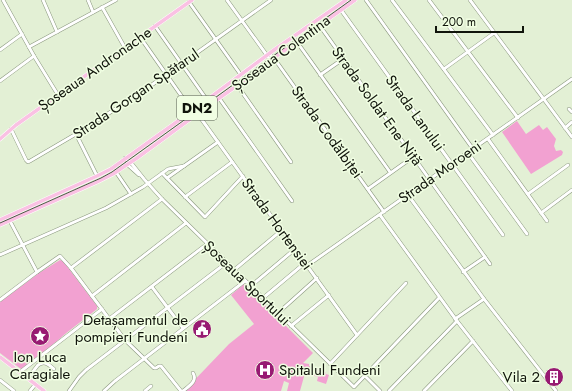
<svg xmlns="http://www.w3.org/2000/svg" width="572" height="391" font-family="Jost,sans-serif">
	<rect width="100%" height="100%" fill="#e3f0d5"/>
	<g fill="#f2a1d1">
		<polygon points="517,121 526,134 539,125 543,130 547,127 556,139 554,146 556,151 561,150 563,152 562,155 531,174 502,132"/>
		<polygon points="60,260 63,261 97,306 97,309 65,334 56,342 21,369 0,353 0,302 39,273"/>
		<polygon points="244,284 313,353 303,363 309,364 309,366 321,369 321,371 326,372 326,374 329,375 326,384 317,381 318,377 305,373 300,391 287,391 289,383 284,381 281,391 184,391 229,344 254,324 231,295"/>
	</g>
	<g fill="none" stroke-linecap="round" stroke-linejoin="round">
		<defs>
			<g id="minor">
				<polyline points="3,0 34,56 58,95"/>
				<polyline points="43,0 57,32"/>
				<polyline points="88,0 93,12"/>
				<polyline points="227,0 271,61"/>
				<polyline points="366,0 473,149"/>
				<polyline points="392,0 493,135"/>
				<polyline points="429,0 518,118"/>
				<polyline points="470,0 572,137"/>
				<polyline points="189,2 241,75"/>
				<polyline points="102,7 125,48"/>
				<polyline points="341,10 503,235"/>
				<polyline points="155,26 207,100"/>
				<polyline points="320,26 490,264"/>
				<polyline points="140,37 192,111"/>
				<polyline points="297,42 390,172"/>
				<polyline points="29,47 116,0"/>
				<polyline points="0,50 22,34"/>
				<polyline points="270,54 276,61 384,212"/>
				<polyline points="444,69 494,33"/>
				<polyline points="320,75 343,59"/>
				<polyline points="0,81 34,56"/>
				<polyline points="237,85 291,162"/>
				<polyline points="219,98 292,201"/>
				<polyline points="569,109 572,112"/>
				<polyline points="197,113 357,335"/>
				<polyline points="565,128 572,122"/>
				<polyline points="11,129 26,160 28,162 30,161 76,134 139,94 271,0"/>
				<polyline points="76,134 97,176"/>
				<polyline points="488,139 547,221"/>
				<polyline points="468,153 527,234"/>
				<polyline points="125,158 132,164 144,179 162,199 354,387 439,298"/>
				<polyline points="127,163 129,166 139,175"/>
				<polyline points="116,172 131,194"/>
				<polyline points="162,173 205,217 243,176"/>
				<polyline points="167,178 218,142"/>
				<polyline points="368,189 413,157"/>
				<polyline points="528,194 568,165"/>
				<polyline points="408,195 484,299 556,391"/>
				<polyline points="185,197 232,162"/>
				<polyline points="541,213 572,190"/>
				<polyline points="380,215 457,321 512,391"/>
				<polyline points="10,221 37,272"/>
				<polyline points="0,255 106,208 143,187 168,169 184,166"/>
				<polyline points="308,265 572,79"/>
				<polyline points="71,268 162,199"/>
				<polyline points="234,270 282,230"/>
				<polyline points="463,272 485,257"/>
				<polyline points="251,286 295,249"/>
				<polyline points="152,287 183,328"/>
				<polyline points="92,296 186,223"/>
				<polyline points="263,298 306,262"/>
				<polyline points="0,300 37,272 60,256 71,268 125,340 154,368 156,368 159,366 161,366 181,391"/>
				<polyline points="278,313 317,278"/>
				<polyline points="109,319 207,244"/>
				<polyline points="455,319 484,299"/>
				<polyline points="291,326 329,295"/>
				<polyline points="330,364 406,283"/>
				<polyline points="20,372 102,309"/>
				<polyline points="365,376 380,391"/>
				<path d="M28 378 38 365C45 360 49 365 54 369"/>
				<polyline points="0,380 14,391"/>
				<polyline points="30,391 34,386"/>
				<polyline points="69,391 79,377 86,370 226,263"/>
				<polyline points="104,391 115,381 245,281"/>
				<polyline points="145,391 151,386"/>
				<path d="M183 391C189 386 198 381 193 373"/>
				<polyline points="389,391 457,321"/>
				<polyline points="424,391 473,341"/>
			</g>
			<g id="major">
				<polyline points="0,139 16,125 192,0"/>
				<polyline points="0,220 97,176 111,169 192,111 274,50 346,0"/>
				<polyline points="0,225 97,182 113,174 137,158 208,106 262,68 278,55 355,0"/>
				<polyline points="0,357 44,391"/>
			</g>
		</defs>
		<use href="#minor" stroke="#8b987f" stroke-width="4"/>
		<use href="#major" stroke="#fff" stroke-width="4.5"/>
		<use href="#minor" stroke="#fff" stroke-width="3"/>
		<use href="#major" stroke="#fac1e3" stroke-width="3.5"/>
		<polyline stroke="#4c5344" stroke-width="1" points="0,223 101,178 112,172 351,0"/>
	</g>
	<defs>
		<symbol id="civic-disc" viewBox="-11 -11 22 22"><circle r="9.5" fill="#971a72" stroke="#f0fee2"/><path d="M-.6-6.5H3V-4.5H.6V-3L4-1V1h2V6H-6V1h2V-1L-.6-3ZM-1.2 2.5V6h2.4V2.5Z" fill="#fff"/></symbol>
		<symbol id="sight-disc" viewBox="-11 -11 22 22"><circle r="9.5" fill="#971a72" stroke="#f0fee2"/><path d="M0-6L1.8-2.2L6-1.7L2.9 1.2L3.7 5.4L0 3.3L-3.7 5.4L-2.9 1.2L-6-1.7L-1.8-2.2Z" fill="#fff"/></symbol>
		<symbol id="hospital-disc" viewBox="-11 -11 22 22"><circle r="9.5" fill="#971a72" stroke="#f0fee2"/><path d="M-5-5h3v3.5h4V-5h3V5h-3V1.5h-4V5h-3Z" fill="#fff"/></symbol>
		<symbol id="building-disc" viewBox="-11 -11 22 22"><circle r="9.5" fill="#971a72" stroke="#f0fee2"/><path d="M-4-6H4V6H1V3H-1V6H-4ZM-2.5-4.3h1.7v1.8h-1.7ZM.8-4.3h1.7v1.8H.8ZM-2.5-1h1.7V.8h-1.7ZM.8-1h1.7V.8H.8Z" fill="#fff"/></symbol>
	</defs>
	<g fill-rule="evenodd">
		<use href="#civic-disc" x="191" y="318" width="22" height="22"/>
		<use href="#sight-disc" x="29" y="325" width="22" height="22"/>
		<use href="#hospital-disc" x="254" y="359" width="22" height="22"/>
		<use href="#building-disc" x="543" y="366" width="22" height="22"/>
	</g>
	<g text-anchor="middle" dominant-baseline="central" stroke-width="3" stroke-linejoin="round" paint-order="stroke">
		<rect fill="#f0fee2" stroke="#535a4c" stroke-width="1" x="177" y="96" width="40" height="24" rx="3"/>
		<g font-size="14" font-weight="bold" fill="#10140b">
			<text x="197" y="108">DN2</text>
		</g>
		<g font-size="15" fill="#10140b" stroke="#f0fee2">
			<text transform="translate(281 53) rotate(-36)">Șoseaua Colentina</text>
			<text transform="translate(95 69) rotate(-35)">Șoseaua Andronache</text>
			<text transform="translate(136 94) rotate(-34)">Strada Gorgan Spătarul</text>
			<text transform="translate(377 106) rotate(54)">Strada Soldat Ene Niță</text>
			<text transform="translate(415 113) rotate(54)">Strada Lanului</text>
			<text transform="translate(327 132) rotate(54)">Strada Codălbiței</text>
			<text transform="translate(440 172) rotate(-35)">Strada Moroeni</text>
			<text transform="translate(277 224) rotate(54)">Strada Hortensiei</text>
			<text transform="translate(247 283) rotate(44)">Șoseaua Sportului</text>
		</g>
		<g font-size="15" fill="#10140b" stroke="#f0fee2" text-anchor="end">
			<text x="188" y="320">Detașamentul de<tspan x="188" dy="17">pompieri Fundeni</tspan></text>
			<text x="40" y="357" text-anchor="middle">Ion Luca<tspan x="40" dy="17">Caragiale</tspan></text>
			<text x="279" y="370" text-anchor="start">Spitalul Fundeni</text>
			<text x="540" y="377">Vila 2</text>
		</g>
	</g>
	<path d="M436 26v6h87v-6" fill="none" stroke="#10140b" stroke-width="2"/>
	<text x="442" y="26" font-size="12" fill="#10140b" stroke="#f0fee2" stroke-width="3" paint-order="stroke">200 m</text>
</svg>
